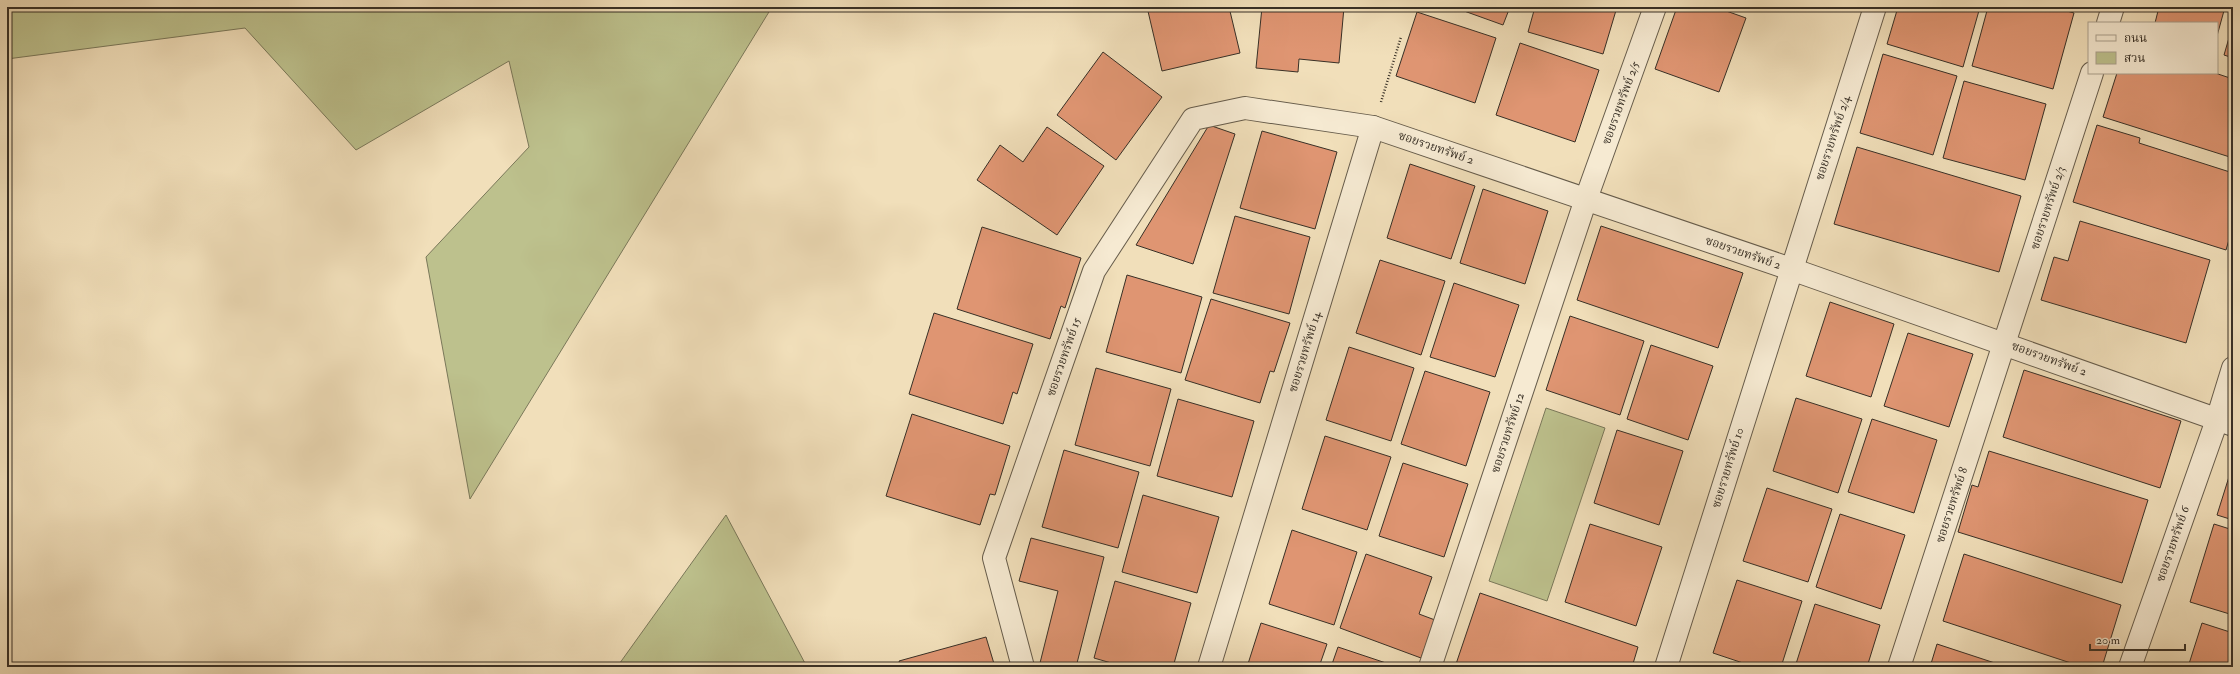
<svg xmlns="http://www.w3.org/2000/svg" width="2240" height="674" font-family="'IM FELL Double Pica','Noto Serif Thai',serif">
	<rect width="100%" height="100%" fill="#f1dfba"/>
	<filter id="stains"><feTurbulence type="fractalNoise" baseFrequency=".005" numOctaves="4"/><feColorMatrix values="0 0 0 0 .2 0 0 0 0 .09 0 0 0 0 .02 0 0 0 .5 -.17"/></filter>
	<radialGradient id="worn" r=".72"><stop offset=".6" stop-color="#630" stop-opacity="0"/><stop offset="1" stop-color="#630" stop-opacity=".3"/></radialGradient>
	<g fill="#bdc18d" stroke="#7a785a">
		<polygon points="7,7 772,7 470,499 426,257 529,147 509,61 356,150 245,28 7,59"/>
		<polygon points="1546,408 1605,428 1547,601 1489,581"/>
		<polygon points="726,515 807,667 616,667 617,667"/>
	</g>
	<g fill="#df9572" stroke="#383026">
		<polygon points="1147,7 1229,7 1240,53 1162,71"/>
		<polygon points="1262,7 1344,7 1339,63 1299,59 1298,72 1256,68"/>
		<polygon points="1453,7 1510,7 1503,25"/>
		<polygon points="1535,7 1617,7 1603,54 1528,32"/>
		<polygon points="1677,7 1715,7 1746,18 1719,92 1655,69"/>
		<polygon points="1898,7 1980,7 1963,67 1887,44"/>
		<polygon points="1988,7 2053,7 2074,13 2053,89 1972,66"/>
		<polygon points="2159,7 2225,7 2217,36 2217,23 2155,23"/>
		<polygon points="1417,12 1496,38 1475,103 1396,76"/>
		<polygon points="2233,24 2233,58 2224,55"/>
		<polygon points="1520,43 1599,70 1575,142 1496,115"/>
		<polygon points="1103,52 1162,97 1116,160 1057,115"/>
		<polygon points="1883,54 1957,76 1933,155 1860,133"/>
		<polygon points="2117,73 2215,73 2233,79 2233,158 2103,117"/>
		<polygon points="1964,81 2046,104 2025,180 1943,158"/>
		<polygon points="1209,125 1235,134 1193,264 1136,245"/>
		<polygon points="2097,125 2140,138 2139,143 2233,173 2233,226 2226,250 2073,202"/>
		<polygon points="1047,127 1104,166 1057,235 977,180 1000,145 1023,162"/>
		<polygon points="1262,131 1337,152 1315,229 1240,208"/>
		<polygon points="1857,147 2021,196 1999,272 1834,224"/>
		<polygon points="1410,164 1475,186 1451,259 1387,238"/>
		<polygon points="1483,189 1548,211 1525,284 1460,263"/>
		<polygon points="1235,216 1310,237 1289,314 1213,293"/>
		<polygon points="2080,221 2210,260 2186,343 2041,300 2054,257 2068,261"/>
		<polygon points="1601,226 1743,273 1718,348 1577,300"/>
		<polygon points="982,227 1081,258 1065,308 1061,306 1050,339 957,309"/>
		<polygon points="1380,260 1445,281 1421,355 1356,333"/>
		<polygon points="1127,275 1202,297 1181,373 1106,352"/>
		<polygon points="1454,283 1519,305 1495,377 1430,357"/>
		<polygon points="1211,299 1290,323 1274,372 1270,371 1260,403 1185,380"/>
		<polygon points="1830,302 1894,324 1871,397 1806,376"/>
		<polygon points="934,313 1033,344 1017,394 1013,392 1003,424 909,394"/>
		<polygon points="1570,316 1644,341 1620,415 1546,390"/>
		<polygon points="1908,333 1973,354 1949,427 1884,406"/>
		<polygon points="1651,345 1713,366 1688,440 1627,419"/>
		<polygon points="1349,347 1414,368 1391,441 1326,420"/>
		<polygon points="1096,368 1171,389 1150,466 1075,445"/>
		<polygon points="2024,370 2181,421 2160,488 2003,437"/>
		<polygon points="1425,371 1490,392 1466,466 1401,444"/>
		<polygon points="1796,398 1862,419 1838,493 1773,471"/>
		<polygon points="1178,399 1254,421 1232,497 1157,476"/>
		<polygon points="912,414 1010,446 995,495 990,494 980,525 886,496"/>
		<polygon points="1872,419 1937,440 1914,513 1848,492"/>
		<polygon points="1617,430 1683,451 1659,525 1594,503"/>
		<polygon points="1325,436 1391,457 1367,530 1302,509"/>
		<polygon points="1064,450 1139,472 1118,548 1042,527"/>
		<polygon points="1989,451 2148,500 2122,583 1958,532 1972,485 1978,487"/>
		<polygon points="1403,463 1468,484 1444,557 1379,536"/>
		<polygon points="2233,464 2233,520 2217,515"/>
		<polygon points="1767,488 1832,509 1808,582 1743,561"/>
		<polygon points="1143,495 1219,517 1197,593 1122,572"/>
		<polygon points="1840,514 1905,535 1881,609 1816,587"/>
		<polygon points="1590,524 1662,547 1636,626 1565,602"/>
		<polygon points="2214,524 2233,530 2233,615 2190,602"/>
		<polygon points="1292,530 1357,552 1334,625 1269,604"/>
		<polygon points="1031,538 1104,557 1076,667 1039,667 1058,591 1019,581"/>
		<polygon points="1366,554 1432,577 1419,614 1435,620 1421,658 1340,628"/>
		<polygon points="1964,554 2121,605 2102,667 2083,667 1943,621"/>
		<polygon points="1737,580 1802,601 1781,667 1755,667 1713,653"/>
		<polygon points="1115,581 1191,603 1173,667 1125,667 1094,658"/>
		<polygon points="1480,593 1638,647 1632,667 1455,667"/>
		<polygon points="1815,604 1880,625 1867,667 1795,667"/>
		<polygon points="1261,623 1327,644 1319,667 1247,667"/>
		<polygon points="2202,623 2233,633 2233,667 2188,667"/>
		<polygon points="986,637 995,667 901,667 899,661"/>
		<polygon points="1937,644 2007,667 1930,667"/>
		<polygon points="1338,647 1398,667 1331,667"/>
	</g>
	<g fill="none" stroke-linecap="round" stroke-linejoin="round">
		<defs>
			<g id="minor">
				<polyline points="2108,23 2113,7"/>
				<polyline points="1023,667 994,558 1094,271 1193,119 1245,108 1373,127 1791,269 2233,425"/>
				<polyline points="1209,667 1373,127"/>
				<polyline points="1430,667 1586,199 1655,7"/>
				<polyline points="1666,667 1875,7"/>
				<polyline points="1899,667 2092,73"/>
				<polyline points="2130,667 2217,420 2233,368"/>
			</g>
		</defs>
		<use href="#minor" stroke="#665c4b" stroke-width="24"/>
		<polyline stroke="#383026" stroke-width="2.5" stroke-dasharray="1 2" stroke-linecap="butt" points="1381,102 1401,37"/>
		<use href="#minor" stroke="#f6ead2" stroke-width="22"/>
	</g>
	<g text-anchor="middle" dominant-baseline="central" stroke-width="4" stroke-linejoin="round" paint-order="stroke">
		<g font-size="12" fill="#383026" stroke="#f6ead2">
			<text transform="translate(1621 103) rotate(-70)">ซอยรวยทรัพย์ 2/5</text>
			<text transform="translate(1833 138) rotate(-72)">ซอยรวยทรัพย์ 2/4</text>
			<text transform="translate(1436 148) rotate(19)">ซอยรวยทรัพย์ 2</text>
			<text transform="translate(2048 208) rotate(-72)">ซอยรวยทรัพย์ 2/3</text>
			<text transform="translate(1743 253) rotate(19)">ซอยรวยทรัพย์ 2</text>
			<text transform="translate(1305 352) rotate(-73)">ซอยรวยทรัพย์ 14</text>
			<text transform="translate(1064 357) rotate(-71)">ซอยรวยทรัพย์ 15</text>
			<text transform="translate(2049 359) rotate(20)">ซอยรวยทรัพย์ 2</text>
			<text transform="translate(1508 433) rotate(-72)">ซอยรวยทรัพย์ 12</text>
			<text transform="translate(1728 468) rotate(-73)">ซอยรวยทรัพย์ 10</text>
			<text transform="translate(1952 505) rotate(-72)">ซอยรวยทรัพย์ 8</text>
			<text transform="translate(2173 544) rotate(-71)">ซอยรวยทรัพย์ 6</text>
		</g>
	</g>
	<rect width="2240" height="674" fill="none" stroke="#f1dfba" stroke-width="24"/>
	<rect x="8" y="8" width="2224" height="658" fill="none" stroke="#383026" stroke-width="2"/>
	<rect x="12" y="12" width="2216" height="650" fill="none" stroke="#383026"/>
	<rect x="2088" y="22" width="130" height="52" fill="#f6ead2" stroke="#aaa08d"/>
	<rect x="2096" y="35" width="20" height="6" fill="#f6ead2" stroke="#aaa08d"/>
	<text x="2124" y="42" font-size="12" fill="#383026">ถนน</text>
	<rect x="2096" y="52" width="20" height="12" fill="#bdc18d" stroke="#aaa08d"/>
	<text x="2124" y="62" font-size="12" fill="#383026">สวน</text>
	<path d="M2090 644v6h95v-6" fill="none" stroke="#383026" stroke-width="2"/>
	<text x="2096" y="644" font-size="12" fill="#383026" stroke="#f6ead2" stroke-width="3" paint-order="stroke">20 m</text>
	<rect width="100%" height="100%" filter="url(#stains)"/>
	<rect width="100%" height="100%" fill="url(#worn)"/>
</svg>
